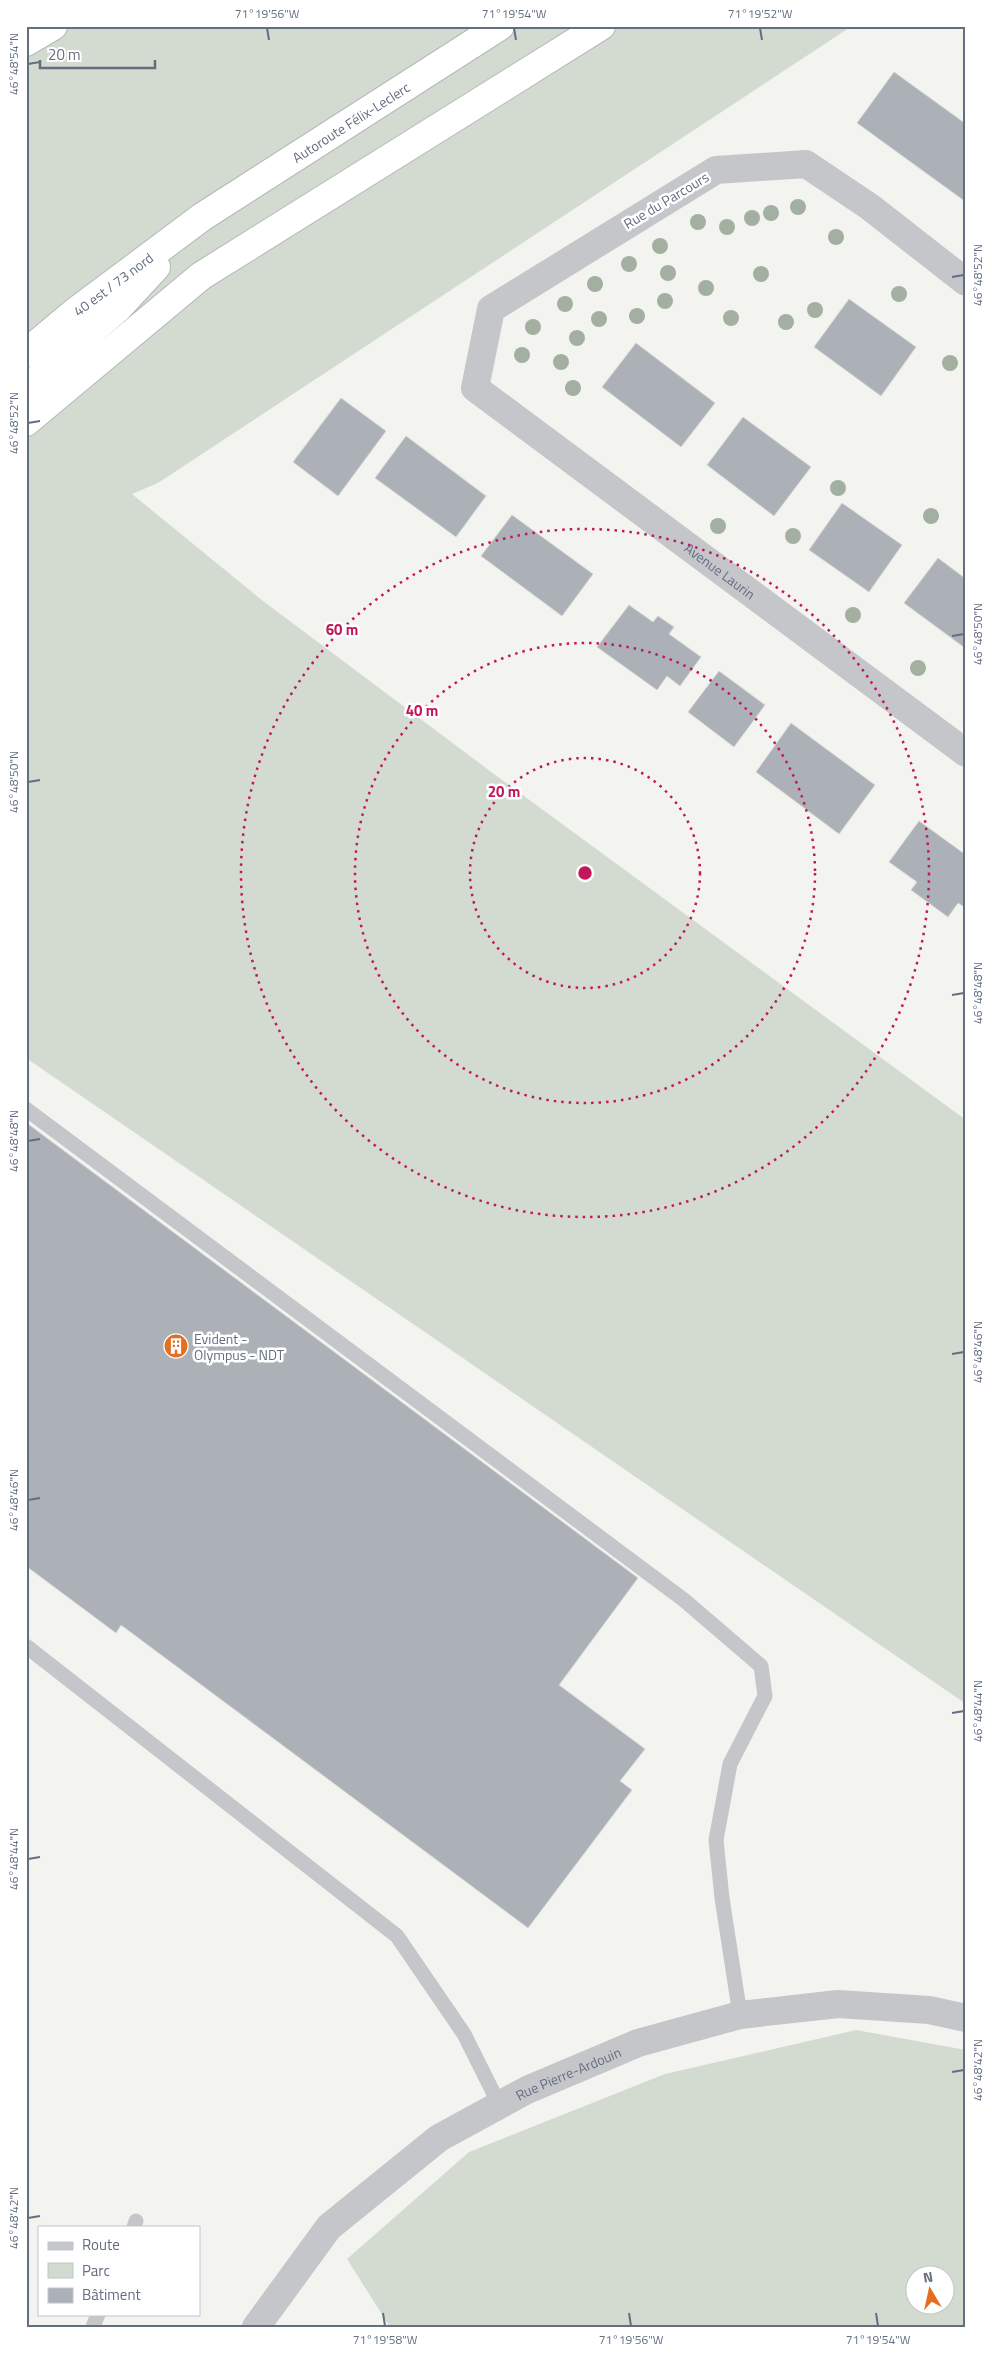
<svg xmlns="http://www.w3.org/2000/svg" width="992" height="2353" font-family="'Titillium Web',sans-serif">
	<rect width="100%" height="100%" fill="#f3f4f0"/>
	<g fill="#d3dbd1" fill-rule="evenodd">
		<polygon points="26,26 852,26 158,483 132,494 263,601 498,777 966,1120 966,1704 26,1058"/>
		<path d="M856 2030 966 2050V2327H390L347 2259 469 2152 665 2074ZM914 2276H944V2306H914Z"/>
	</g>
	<g fill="#acb1b8" stroke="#d5d5d3">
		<polygon points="894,72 966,124 966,202 857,123"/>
		<polygon points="849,299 916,347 881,396 814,347"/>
		<polygon points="636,343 715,403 681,447 602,387"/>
		<polygon points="341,398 386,431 338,496 293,462"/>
		<polygon points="743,417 811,467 774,516 707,465"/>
		<polygon points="406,436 486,496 456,537 375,478"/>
		<polygon points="842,503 902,545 869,592 809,550"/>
		<polygon points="512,515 593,574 562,616 481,556"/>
		<polygon points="938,558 966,579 965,648 904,603"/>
		<polygon points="629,605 653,622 658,616 674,627 669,634 701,657 680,686 667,676 657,690 597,647"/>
		<polygon points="719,671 765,705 734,747 688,712"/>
		<polygon points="791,723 875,785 839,834 756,772"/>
		<polygon points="919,821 966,855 966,908 958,903 948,917 911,890 917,882 889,862"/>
		<polygon points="28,1124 638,1578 559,1685 645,1749 620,1781 632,1790 528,1928 121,1625 116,1633 26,1566 26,1127"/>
	</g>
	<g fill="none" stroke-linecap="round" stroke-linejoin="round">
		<defs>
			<g id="highway">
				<polyline points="26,42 53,26"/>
				<path id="s3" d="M26 353 75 312 202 217 500 26"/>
				<polyline points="26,389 118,308 156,267"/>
				<polyline points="26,422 201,276 601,26"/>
			</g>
		</defs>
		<use href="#highway" stroke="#b4b6ba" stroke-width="30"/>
		<g stroke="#c4c6ca" stroke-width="15">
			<polyline points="26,1109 684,1600 761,1666 765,1696 730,1764 716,1840 722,1898 740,2015"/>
			<polyline points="26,1646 397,1936 464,2034 499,2104"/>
			<polyline points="134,2227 136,2221"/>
			<polyline points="93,2327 98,2314"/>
		</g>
		<g stroke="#c4c6ca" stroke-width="28">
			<path id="s1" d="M966 282 870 207 806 164 716 170 491 309 475 388 966 753"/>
			<path id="s2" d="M256 2327 329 2227 439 2138 527 2090 638 2043 740 2015 838 2004 929 2010 966 2018"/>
		</g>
		<use href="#highway" stroke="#fff" stroke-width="28"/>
	</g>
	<g fill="#a3b0a1">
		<circle cx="798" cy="207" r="8"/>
		<circle cx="771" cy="213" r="8"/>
		<circle cx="752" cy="218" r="8"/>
		<circle cx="698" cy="222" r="8"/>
		<circle cx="727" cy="227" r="8"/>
		<circle cx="836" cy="237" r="8"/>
		<circle cx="660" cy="246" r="8"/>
		<circle cx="629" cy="264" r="8"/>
		<circle cx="668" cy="273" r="8"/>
		<circle cx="761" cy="274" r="8"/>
		<circle cx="595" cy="284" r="8"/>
		<circle cx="706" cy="288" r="8"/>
		<circle cx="899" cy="294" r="8"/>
		<circle cx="665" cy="301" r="8"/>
		<circle cx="565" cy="304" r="8"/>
		<circle cx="815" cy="310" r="8"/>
		<circle cx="637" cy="316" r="8"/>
		<circle cx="731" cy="318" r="8"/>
		<circle cx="599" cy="319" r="8"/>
		<circle cx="786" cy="322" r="8"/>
		<circle cx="533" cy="327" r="8"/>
		<circle cx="577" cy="338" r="8"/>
		<circle cx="522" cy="355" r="8"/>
		<circle cx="561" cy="362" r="8"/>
		<circle cx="950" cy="363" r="8"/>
		<circle cx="573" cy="388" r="8"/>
		<circle cx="838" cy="488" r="8"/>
		<circle cx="931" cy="516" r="8"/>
		<circle cx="718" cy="526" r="8"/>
		<circle cx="793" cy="536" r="8"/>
		<circle cx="853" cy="615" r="8"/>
		<circle cx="918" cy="668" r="8"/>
	</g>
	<path fill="none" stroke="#636e81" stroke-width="2" d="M267 28 269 40M514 28 516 40M760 28 762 40M28 64 40 62M952 277 964 275M28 423 40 421M952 636 964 634M28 782 40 780M952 995 964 993M28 1141 40 1139M952 1354 964 1352M28 1500 40 1498M952 1713 964 1711M28 1859 40 1857M952 2072 964 2070M28 2218 40 2216M383 2313 385 2326M629 2313 631 2326M876 2313 878 2326"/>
	<g fill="none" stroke="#c2185b" stroke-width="2.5" stroke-dasharray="2.5 5">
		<circle cx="585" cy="873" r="115"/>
		<circle cx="585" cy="873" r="230"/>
		<circle cx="585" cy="873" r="344"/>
	</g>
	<defs>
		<symbol id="building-disc" viewBox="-11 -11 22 22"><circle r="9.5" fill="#e36f20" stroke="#fff"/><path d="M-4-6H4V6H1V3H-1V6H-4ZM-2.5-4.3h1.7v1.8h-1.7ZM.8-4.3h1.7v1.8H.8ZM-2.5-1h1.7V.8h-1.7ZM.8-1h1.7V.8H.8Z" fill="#fff"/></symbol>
	</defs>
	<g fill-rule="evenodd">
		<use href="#building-disc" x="162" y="1332" width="28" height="28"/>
	</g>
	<g text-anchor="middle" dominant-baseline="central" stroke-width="5" stroke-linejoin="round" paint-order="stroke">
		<g font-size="14" fill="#636e81" stroke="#fff">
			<text stroke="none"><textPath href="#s3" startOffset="399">Autoroute Félix-Leclerc</textPath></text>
			<text transform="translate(666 200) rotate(-31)">Rue du Parcours</text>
			<text stroke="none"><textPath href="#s3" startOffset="111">40 est / 73 nord</textPath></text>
			<text stroke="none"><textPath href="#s1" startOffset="940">Avenue Laurin</textPath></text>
			<text stroke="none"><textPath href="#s2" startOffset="410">Rue Pierre-Ardouin</textPath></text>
		</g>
		<g font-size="14" fill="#636e81" stroke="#fff" text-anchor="start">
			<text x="194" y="1338">Evident -<tspan x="194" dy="16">Olympus - NDT</tspan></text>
		</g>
	</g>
	<circle cx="585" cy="873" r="8" fill="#c2185b" stroke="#fff" stroke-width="2.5"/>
	<g font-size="15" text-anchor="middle" font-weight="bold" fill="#c2185b" stroke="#fff" stroke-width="5" stroke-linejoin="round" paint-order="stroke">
		<text x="342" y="635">60 m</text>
		<text x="422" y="716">40 m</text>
		<text x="504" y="797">20 m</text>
	</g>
	<rect width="992" height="2353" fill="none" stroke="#ffffff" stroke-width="55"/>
	<rect x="38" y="2226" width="162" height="90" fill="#ffffff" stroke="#c1c5cd"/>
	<rect x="48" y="2242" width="25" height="8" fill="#c4c6ca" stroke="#c1c5cd"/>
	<text x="82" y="2250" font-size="15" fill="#636e81">Route</text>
	<rect x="48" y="2263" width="25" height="15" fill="#d3dbd1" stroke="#c1c5cd"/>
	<text x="82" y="2276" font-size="15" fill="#636e81">Parc</text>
	<rect x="48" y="2288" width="25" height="15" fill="#acb1b8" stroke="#c1c5cd"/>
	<text x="82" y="2300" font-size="15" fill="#636e81">Bâtiment</text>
	<g transform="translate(930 2290) rotate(351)"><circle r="24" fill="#ffffff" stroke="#c1c5cd"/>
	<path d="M0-4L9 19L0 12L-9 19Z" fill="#e36f20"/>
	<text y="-8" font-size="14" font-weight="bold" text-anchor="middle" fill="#636e81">N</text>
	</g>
	<path d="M40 60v8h115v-8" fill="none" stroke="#636e81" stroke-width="2.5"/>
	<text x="48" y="60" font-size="15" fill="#636e81" stroke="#ffffff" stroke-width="4" paint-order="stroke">20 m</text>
	<rect x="28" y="28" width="936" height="2298" fill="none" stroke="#636e81" stroke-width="2"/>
	<g font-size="12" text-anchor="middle" fill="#636e81">
		<text x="267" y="18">71°19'56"W</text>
		<text x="514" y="18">71°19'54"W</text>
		<text x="760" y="18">71°19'52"W</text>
		<text transform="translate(14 64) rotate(-90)" y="4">46°48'54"N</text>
		<text transform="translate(978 275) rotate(-90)" y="4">46°48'52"N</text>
		<text transform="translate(14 423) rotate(-90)" y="4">46°48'52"N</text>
		<text transform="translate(978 634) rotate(-90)" y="4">46°48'50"N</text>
		<text transform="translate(14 782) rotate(-90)" y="4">46°48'50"N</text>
		<text transform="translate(978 993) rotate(-90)" y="4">46°48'48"N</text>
		<text transform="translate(14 1141) rotate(-90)" y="4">46°48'48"N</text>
		<text transform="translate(978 1352) rotate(-90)" y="4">46°48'46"N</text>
		<text transform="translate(14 1500) rotate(-90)" y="4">46°48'46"N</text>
		<text transform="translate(978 1711) rotate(-90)" y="4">46°48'44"N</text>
		<text transform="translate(14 1859) rotate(-90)" y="4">46°48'44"N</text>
		<text transform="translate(978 2070) rotate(-90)" y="4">46°48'42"N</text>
		<text transform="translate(14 2218) rotate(-90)" y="4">46°48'42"N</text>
		<text x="385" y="2344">71°19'58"W</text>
		<text x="631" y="2344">71°19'56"W</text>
		<text x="878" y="2344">71°19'54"W</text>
	</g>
</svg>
